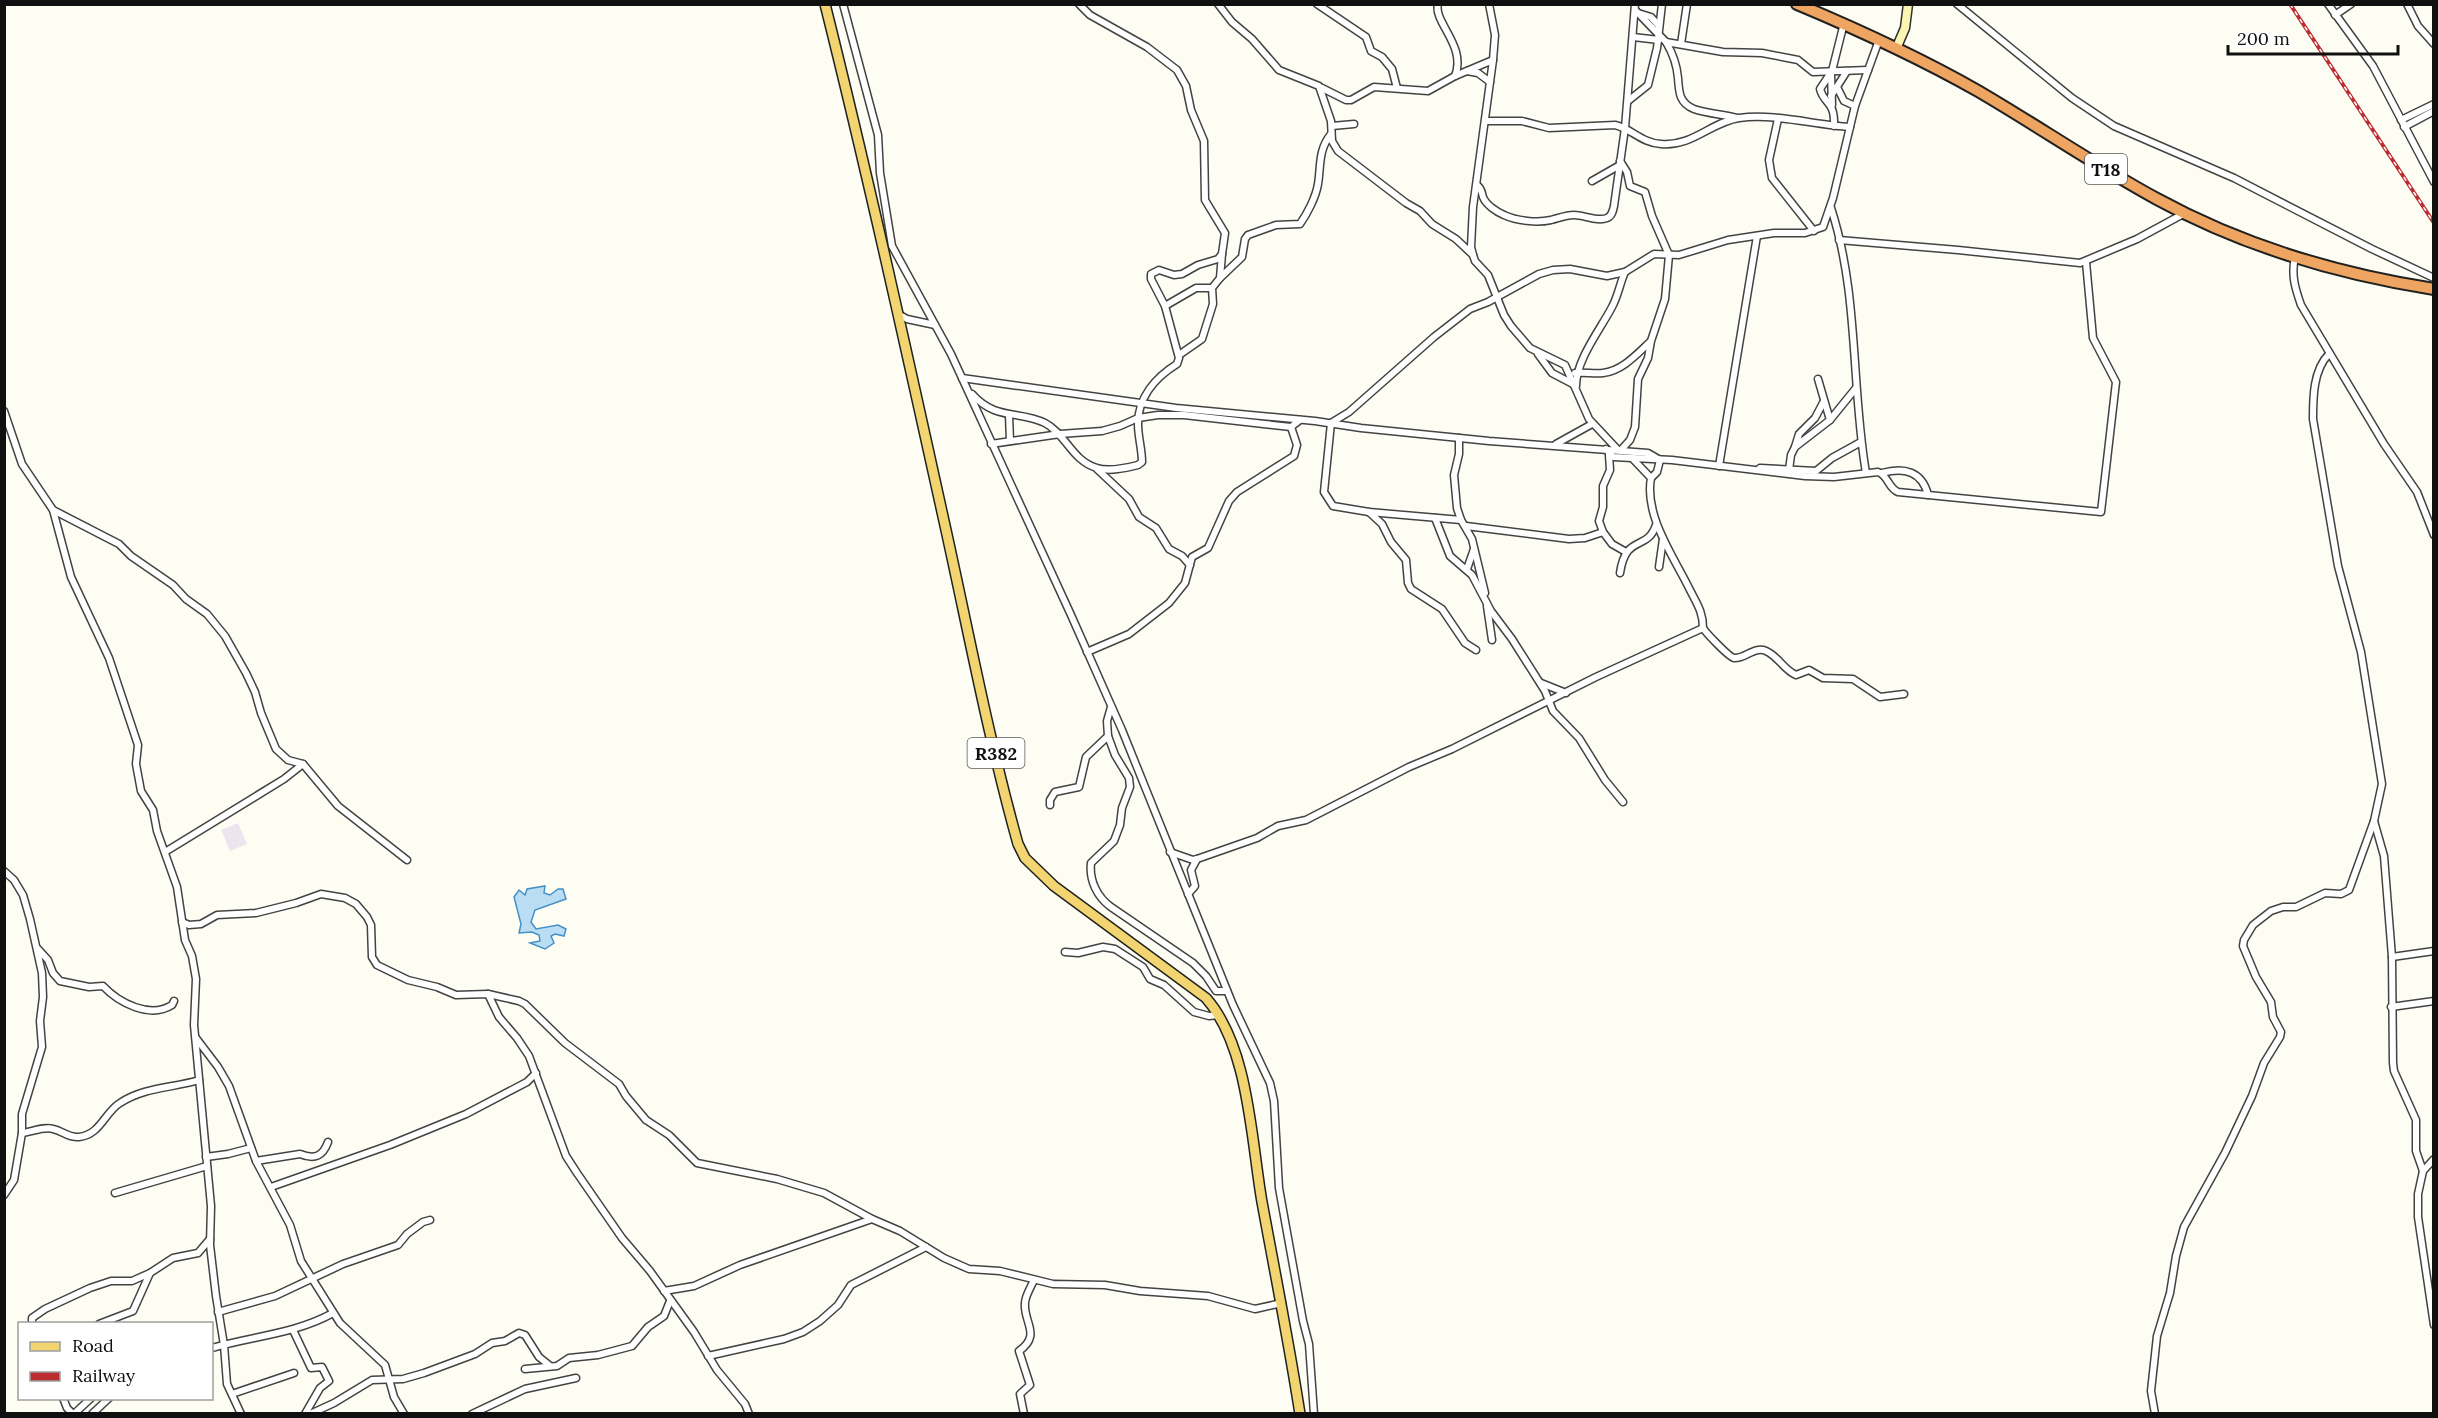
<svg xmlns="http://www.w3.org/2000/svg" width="2438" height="1418" font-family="Lora,serif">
	<rect width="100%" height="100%" fill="#fefdf3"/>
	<polygon fill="#ede5ee" points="238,823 247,844 230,851 221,830"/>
	<polygon fill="#baddf4" stroke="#4490c8" stroke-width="1.5" points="545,886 544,893 550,895 558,889 563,889 566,899 535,910 531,922 536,929 558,925 566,929 564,936 555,934 551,936 554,943 545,949 530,943 540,941 539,935 532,932 519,933 521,924 514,897 519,890 525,895 527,889"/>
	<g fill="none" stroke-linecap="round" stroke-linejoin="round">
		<defs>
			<g id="street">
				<polyline points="843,4 878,135 880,173 892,246 951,354 1071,615 1122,730 1233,1005 1270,1083 1274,1101 1279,1188 1303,1321 1309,1344 1314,1414"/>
				<polyline points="1218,4 1232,22 1252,39 1279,70 1319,86 1331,121 1332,141 1338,151 1406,203 1420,211 1432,224 1456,239 1473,255 1475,261 1488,275 1504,315 1511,326 1530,348 1565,365 1589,419 1618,450"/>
				<polyline points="1317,4 1366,37 1371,51 1382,57 1392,69 1397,88"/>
				<path d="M1438 4C1433 22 1467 46 1455 76"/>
				<polyline points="1957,4 2072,98 2114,126 2234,178 2372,249 2434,278"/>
				<polyline points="2328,4 2373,66 2434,182"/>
				<polyline points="2407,4 2418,26 2434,44"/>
				<polyline points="1635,10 1666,42 1723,52 1762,53 1798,60 1813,72 1868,70"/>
				<polyline points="1638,13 1651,17 1659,26"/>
				<polyline points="2335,15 2351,4"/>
				<polyline points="1633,37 1659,40"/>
				<path d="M1666 42C1672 52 1677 66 1678 78 1679 92 1679 103 1694 109 1708 114 1723 114 1737 118"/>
				<polyline points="1681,44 1687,4"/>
				<polyline points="1467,71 1478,73 1490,82"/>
				<polyline points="1831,74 1832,105"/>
				<polyline points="1837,87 1844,101 1855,106"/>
				<polyline points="1322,88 1346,100 1351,100 1374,87 1428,91 1455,76 1493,60"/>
				<polyline points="1831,96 1847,71"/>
				<polyline points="1628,101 1648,85 1657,48 1662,4"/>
				<polyline points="1778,119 1769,160 1772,178 1814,231"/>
				<polyline points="2401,120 2434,104"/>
				<path d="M1486 121H1522L1549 128 1615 125C1632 129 1642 143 1661 144 1692 147 1711 122 1739 118 1775 113 1814 125 1850 127"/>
				<polyline points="1332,126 1354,124"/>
				<path d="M1834 126C1835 100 1824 105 1820 89L1832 71 1844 23"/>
				<polyline points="2404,127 2434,111"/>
				<polyline points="1620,161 1627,172 1630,186 1645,192 1652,216 1669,255 1665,299 1651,341 1648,358 1638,379 1635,427 1630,440 1621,450"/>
				<polyline points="1592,181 1620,165"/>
				<path d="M1477 185C1482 189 1481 191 1483 197 1486 205 1497 212 1504 215 1517 221 1537 223 1551 220 1559 218 1566 215 1574 215 1584 215 1598 222 1607 218 1612 216 1613 211 1614 206L1625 128 1635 4"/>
				<path d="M1831 208C1859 294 1851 385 1866 473"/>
				<polyline points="1839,240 1958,250 2080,263 2137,239 2185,213"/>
				<polyline points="1473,255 1471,247 1473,207 1493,60 1495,35 1489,4"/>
				<path d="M2295 257C2291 275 2295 288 2301 305L2384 444 2417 492 2434 535"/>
				<path d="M1220 278 1242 257 1245 239 1248 235 1276 225 1300 224C1307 214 1316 197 1318 184 1321 166 1318 150 1331 134"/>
				<polyline points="1165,306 1196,288 1212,288"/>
				<polyline points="898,314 907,319 935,325"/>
				<polyline points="1538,354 1552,373 1573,384"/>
				<path d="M2329 354C2313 370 2313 398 2313 419L2338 566 2361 652 2382 784 2374 821 2384 856 2392 957 2393 1063 2394 1071 2416 1120V1151L2423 1171 2418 1194V1217L2434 1325"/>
				<polyline points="1179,355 1202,339 1213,304 1212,288 1220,278 1222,254"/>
				<path d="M1575 373C1585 372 1594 374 1603 373 1622 371 1637 354 1650 342"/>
				<polyline points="962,378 1176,408 1315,421 1361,428 1489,441 1648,453 1660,460 1657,472 1651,478"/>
				<polyline points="1818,379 1830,420"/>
				<path d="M1576 386C1576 360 1600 330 1612 307 1618 296 1620 283 1625 272"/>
				<path d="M972 394C996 421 1019 410 1045 423 1066 434 1072 461 1097 468 1109 472 1126 468 1138 465L1142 462C1142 449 1138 437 1138 424 1138 397 1156 377 1177 364L1179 358 1165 306 1151 279V274L1159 270 1174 275 1182 274 1198 265 1218 259 1222 254 1225 233 1205 200 1204 141 1191 110 1186 86 1177 70 1147 47 1090 15 1079 4"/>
				<polyline points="4,411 22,464 53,510 71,577 109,658 138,745 136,764 141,791 153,810 157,831 177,887 185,940 192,956 196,979 194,1025 211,1206 210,1245 216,1296 224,1345 227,1384 241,1414"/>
				<polyline points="1009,415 1010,441"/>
				<polyline points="1459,438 1459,454 1454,475 1457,508 1461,520 1472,539 1485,593"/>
				<polyline points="991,444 1060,434 1102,431 1120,426 1138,418 1158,415 1184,415 1291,427"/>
				<polyline points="1556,444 1592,424"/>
				<polyline points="1795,447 1799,434 1815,418 1824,401"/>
				<path d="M1606 449 1613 457 1672 460 1805 476 1834 477 1878 472C1888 475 1888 488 1898 492L2101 512 2116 382 2093 338 2086 262"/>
				<polyline points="1609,455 1610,470 1603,486 1603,507 1599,521 1603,532 1612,544 1626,552"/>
				<path d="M1632 458 1651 478C1644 516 1674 557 1690 590 1697 604 1703 612 1703 628 1706 633 1729 657 1734 658 1745 659 1754 646 1766 651 1778 656 1784 670 1796 675L1809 670 1823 678 1853 679 1880 697 1904 694"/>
				<polyline points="1719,466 1757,236"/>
				<polyline points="1760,468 1816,471 1832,458 1861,442"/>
				<polyline points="1097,469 1129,499 1139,517 1156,528 1169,549 1182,556 1190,565"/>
				<polyline points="1789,470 1791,455 1795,447 1830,420 1856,388"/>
				<path d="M1882 473C1904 467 1922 471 1928 495"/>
				<polyline points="53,510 119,544 131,556 173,585 186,599 207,614 225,636 246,673 255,692 261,713 276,749 288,760 303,764 338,806 407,860"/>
				<polyline points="1369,512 1382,524 1391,542 1406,560 1408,583 1411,589 1442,609 1465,643 1476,650"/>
				<polyline points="1435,518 1450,556 1472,575 1491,611 1512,639 1545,691 1553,711 1579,738 1605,780 1623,802"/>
				<polyline points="1461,520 1369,512 1333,506 1324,492 1331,423 1349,412 1434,337 1470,309 1488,302 1539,274 1553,270 1570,269 1607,276 1625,272 1654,254 1679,255 1728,240 1774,233 1805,233 1823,227 1833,198 1855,106 1879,40"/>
				<polyline points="1466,526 1569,539 1585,538 1603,532"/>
				<polyline points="1659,567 1663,539"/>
				<polyline points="1467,569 1474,549"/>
				<path d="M1620 573C1626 533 1647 552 1656 525"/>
				<polyline points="1487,606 1492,640"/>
				<polyline points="1087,652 1129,634 1169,603 1185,583 1192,557 1208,548 1229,501 1237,492 1294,456 1297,445 1291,427 1300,420"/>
				<polyline points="1541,683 1566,693"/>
				<path d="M1111 707 1107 721 1108 736 1115 755 1129 778 1130 787 1122 808 1120 825 1114 841 1091 863C1089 880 1097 897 1111 907L1193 963 1206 976 1216 991H1227"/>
				<polyline points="1050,805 1050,800 1055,792 1079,787 1086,757 1108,736"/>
				<polyline points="165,852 284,779 303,764"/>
				<polyline points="1170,852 1193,860 1197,859 1257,838 1278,826 1306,820 1409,767 1452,749 1596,677 1703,628"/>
				<polyline points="4,871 14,880 23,895 30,919 42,973 43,997 40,1021 42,1047 22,1114 22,1133 14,1180 4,1195"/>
				<polyline points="1188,894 1195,886 1191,870 1197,859"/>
				<polyline points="182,922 189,925 201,924 217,915 256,913 296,903 321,894 345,898 356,904 367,917 371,925 372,957 377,965 408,980 437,987 456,995 488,994 519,1001 525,1004 565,1043 619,1084 626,1096 646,1120 669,1135 697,1163 777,1179 824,1193 872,1219 900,1231 944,1258 969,1269 1000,1271 1053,1284 1105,1285 1140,1291 1208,1296 1255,1309 1282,1303"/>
				<path d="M38 949 48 960 53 973 60 981 89 987 103 986C119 1003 150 1019 172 1005L174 1001"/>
				<polyline points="1065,952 1078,953 1103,947 1115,949 1143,967 1150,979 1164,985 1194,1012 1209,1016 1219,1015"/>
				<polyline points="2392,957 2434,951"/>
				<polyline points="488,994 499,1017 517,1038 529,1056 566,1156 577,1173 622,1238 650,1271 694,1332 717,1370 745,1404 749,1414"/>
				<polyline points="2391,1007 2434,1001"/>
				<polyline points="196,1038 218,1067 229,1086 256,1161 290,1225 301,1261 340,1323 385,1365 394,1397 404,1414"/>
				<path d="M22 1133C31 1132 45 1126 53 1129 63 1131 68 1138 79 1137 100 1135 105 1112 120 1103 144 1087 173 1088 199 1080"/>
				<polyline points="206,1157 228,1154 251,1148"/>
				<path d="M256 1161 300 1154C315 1160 323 1156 328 1142"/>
				<polyline points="2423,1171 2434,1159"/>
				<polyline points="271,1187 390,1145 466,1114 527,1082 536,1073"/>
				<polyline points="115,1193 207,1166"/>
				<polyline points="664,1291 694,1286 740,1265 872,1219"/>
				<polyline points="218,1312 275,1296 343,1264 398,1245 407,1234 423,1222 430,1220"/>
				<polyline points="32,1324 32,1318 45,1309 90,1288 111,1281 132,1281 150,1273 173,1258 198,1253 210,1239"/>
				<polyline points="99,1324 133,1311 150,1273"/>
				<polyline points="293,1330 311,1368 322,1367 329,1381 320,1388 305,1414"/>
				<path d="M212 1348C253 1336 295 1334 333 1313"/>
				<polyline points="708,1356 784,1339 803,1332 820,1321 838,1305 851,1285 926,1247"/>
				<polyline points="525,1369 557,1366 569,1358 598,1355 632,1346 648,1327 664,1316 670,1301"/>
				<polyline points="232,1394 294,1373"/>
				<polyline points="63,1398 67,1408 73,1414"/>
				<polyline points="74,1414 91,1398"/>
				<polyline points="92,1414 109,1398"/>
				<polyline points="310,1414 334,1403 372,1380 403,1379 424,1373 475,1354 492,1343 505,1341 519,1333 525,1335 539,1357 549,1365"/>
				<polyline points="472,1414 525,1389 576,1378"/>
				<path d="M1024 1414 1020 1394 1030 1385 1019 1351C1042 1335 1023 1322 1025 1303 1025 1296 1031 1287 1034 1280"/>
				<polyline points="2155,1414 2151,1391 2157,1336 2170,1293 2176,1256 2184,1227 2225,1153 2252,1096 2264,1063 2280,1037 2281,1032 2273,1017 2271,1002 2256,977 2243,946 2244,940 2253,925 2271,911 2283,907 2296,907 2325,893 2341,894 2349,890 2374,821"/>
			</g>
			<polyline id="secondary" points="1896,49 1905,28 1908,4"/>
			<path id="primary" d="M825 4C868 176 906 349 944 521 968 629 988 737 1018 844L1025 858 1054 886 1206 998C1249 1047 1251 1139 1262 1202 1275 1273 1289 1343 1300 1414"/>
			<path id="highway" d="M1797 4C1859 30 1920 58 1978 91 2038 126 2096 166 2157 199 2243 246 2338 274 2434 289"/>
		</defs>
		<use href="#street" stroke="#434343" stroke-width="9"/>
		<use href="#secondary" stroke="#323232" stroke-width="11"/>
		<use href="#primary" stroke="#212121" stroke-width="12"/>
		<use href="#highway" stroke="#212121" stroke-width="14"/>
		<use href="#street" stroke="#fff" stroke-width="6"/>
		<use href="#secondary" stroke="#fbf5b2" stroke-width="8"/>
		<use href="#primary" stroke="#f2d570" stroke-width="9"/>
		<use href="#highway" stroke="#eea562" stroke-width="10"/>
		<defs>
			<polyline id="rail" points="2290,4 2434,223"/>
		</defs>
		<use href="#rail" stroke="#bb2d30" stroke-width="4"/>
		<use href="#rail" stroke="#fff" stroke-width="1.5" stroke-dasharray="4.5" stroke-linecap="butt"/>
	</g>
	<g text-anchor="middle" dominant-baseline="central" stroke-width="6" stroke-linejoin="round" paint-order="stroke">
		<g fill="#fff" stroke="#585858" stroke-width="1.5">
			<rect x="2085" y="154" width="42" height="30" rx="4.5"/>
			<rect x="967.5" y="738" width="57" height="30" rx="4.5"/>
		</g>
		<g font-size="18" font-weight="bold" fill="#101010">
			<text x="2106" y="169">T18</text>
			<text x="996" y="753">R382</text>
		</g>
	</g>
	<rect width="2438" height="1418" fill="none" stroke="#101010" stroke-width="12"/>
	<rect x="18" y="1322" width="195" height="78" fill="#ffffff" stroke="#9f9f9f" stroke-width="1.5"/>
	<rect x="30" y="1342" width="30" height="9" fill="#f2d570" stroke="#9f9f9f" stroke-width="1.5"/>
	<text x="72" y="1352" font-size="18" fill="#101010">Road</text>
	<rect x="30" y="1372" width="30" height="9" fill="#bb2d30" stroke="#9f9f9f" stroke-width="1.5"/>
	<text x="72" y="1382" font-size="18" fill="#101010">Railway</text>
	<path d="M2228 45v9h170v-9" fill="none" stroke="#101010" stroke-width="3"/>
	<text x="2237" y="45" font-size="18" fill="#101010" stroke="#ffffff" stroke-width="4.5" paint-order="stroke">200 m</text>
</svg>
